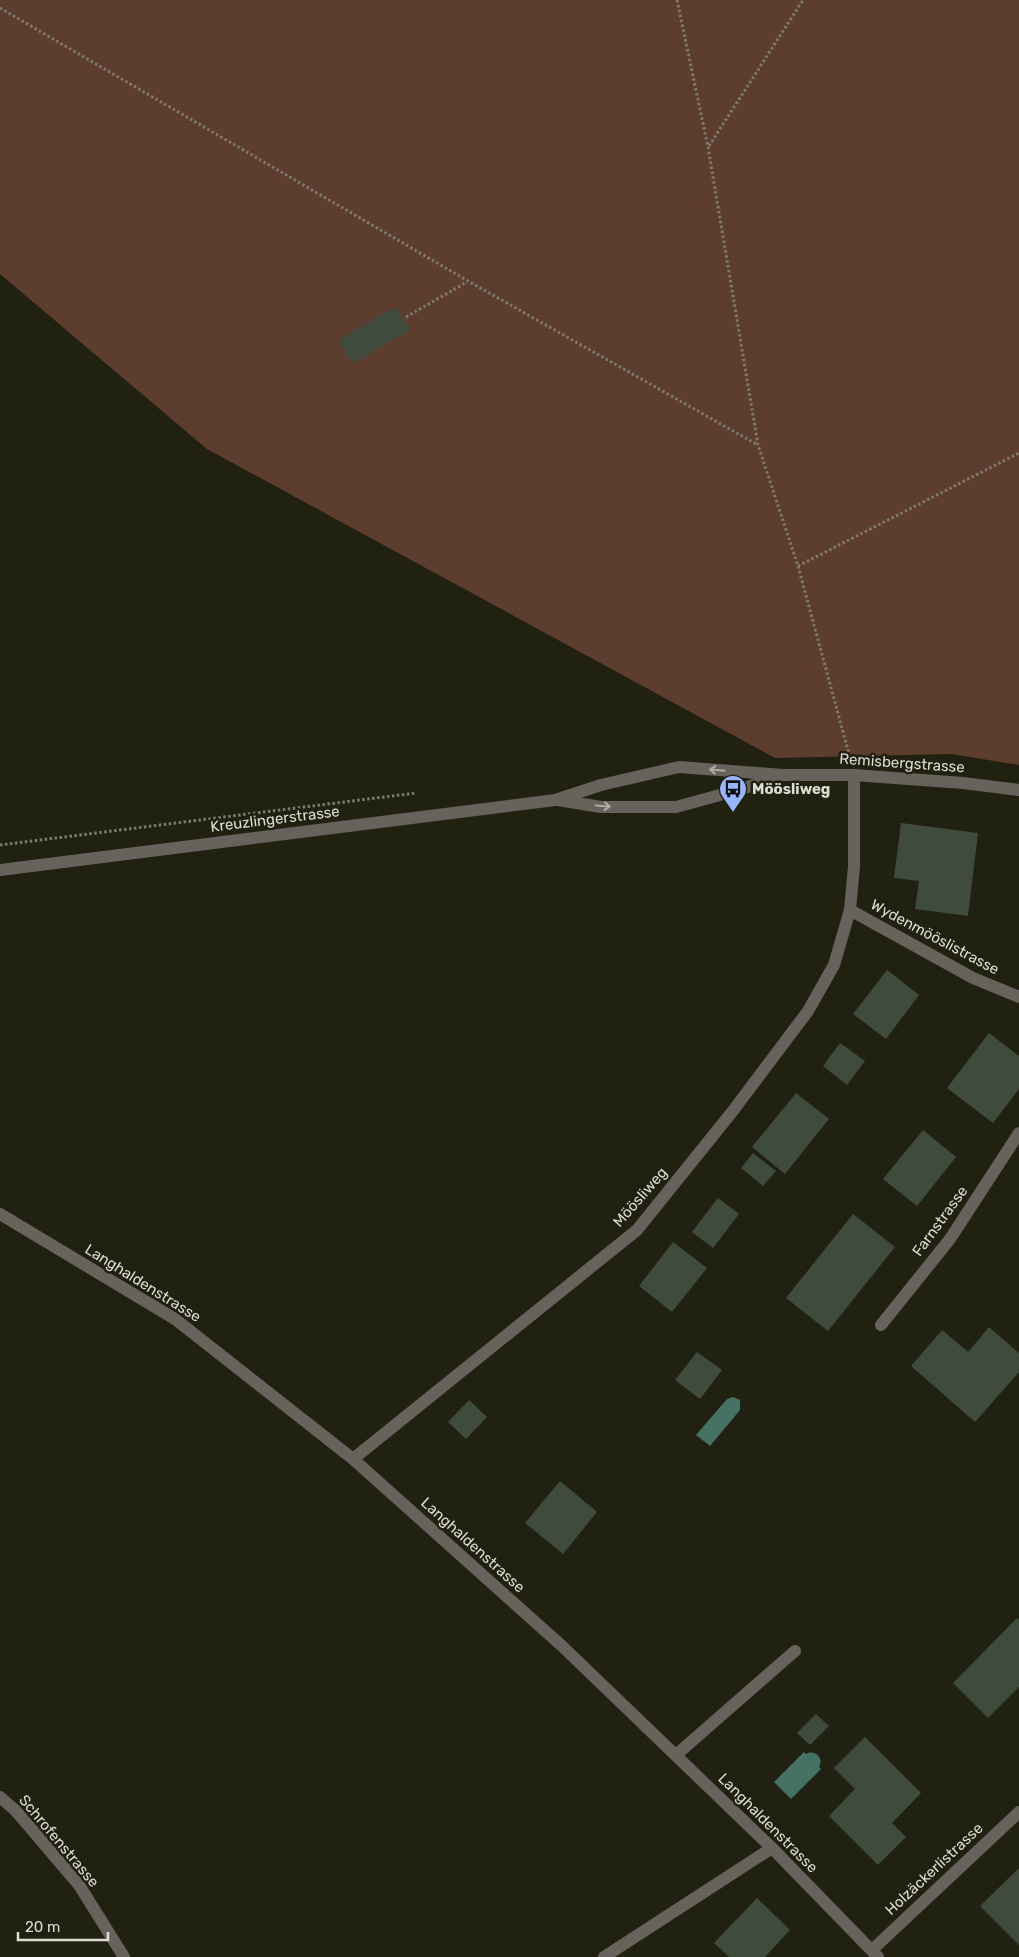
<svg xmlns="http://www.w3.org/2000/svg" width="1019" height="1957" font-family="Rubik,sans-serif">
	<rect width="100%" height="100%" fill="#212112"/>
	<polygon fill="#5c3d2e" points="0,0 1019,0 1019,765 951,754 775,758 207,449 0,274"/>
	<g fill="#457264">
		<polygon points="733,1397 740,1400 740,1410 710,1446 696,1435 727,1399"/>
		<path d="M804 1752 806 1754C815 1749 824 1758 819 1767L821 1769 791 1799 774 1782Z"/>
	</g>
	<g fill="#3f4b3d">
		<polygon points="396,307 410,330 352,364 338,340"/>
		<polygon points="901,823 978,833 968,916 915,909 919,881 894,878"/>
		<polygon points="887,970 919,995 886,1039 853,1014"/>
		<polygon points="989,1033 1019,1056 1019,1089 993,1123 947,1088"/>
		<polygon points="840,1043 865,1061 847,1085 823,1066"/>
		<polygon points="796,1093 829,1119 785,1174 752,1147"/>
		<polygon points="923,1130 956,1157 917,1206 883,1179"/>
		<polygon points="753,1153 776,1171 763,1186 741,1168"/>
		<polygon points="718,1198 739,1214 713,1248 692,1232"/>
		<polygon points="853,1214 895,1247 828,1331 786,1298"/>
		<polygon points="673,1242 707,1268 672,1312 639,1286"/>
		<polygon points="989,1327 1019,1353 1019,1372 975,1422 911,1366 942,1330 968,1352"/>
		<polygon points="697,1352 722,1370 700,1399 675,1380"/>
		<polygon points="469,1400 487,1417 466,1439 448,1422"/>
		<polygon points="560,1481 597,1512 563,1554 525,1523"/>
		<polygon points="1017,1618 1019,1620 1019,1687 988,1718 953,1683"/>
		<polygon points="816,1714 829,1726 810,1745 797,1733"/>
		<polygon points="865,1737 921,1793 892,1823 906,1837 878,1865 829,1816 855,1789 834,1768"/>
		<polygon points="1019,1868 1019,1945 980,1906"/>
		<polygon points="757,1898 790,1930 765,1957 729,1957 714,1943"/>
	</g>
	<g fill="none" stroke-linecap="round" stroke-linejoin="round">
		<g stroke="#7b7b6e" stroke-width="3" stroke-dasharray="2.5 2.5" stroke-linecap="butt">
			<polyline points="677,0 708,147 758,445 798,566 849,754"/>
			<polyline points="0,8 468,281 758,445"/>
			<polyline points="709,146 803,0"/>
			<polyline points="406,317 467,282"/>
			<polyline points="798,566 1019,453"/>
			<polyline points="0,845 416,793"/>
		</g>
		<g stroke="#67635c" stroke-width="12">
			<polyline points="558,800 601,807 676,807 738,790 778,777"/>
			<polyline points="0,870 555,800 601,785 679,767 783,775 854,775 963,783 1019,790"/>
			<polyline points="850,910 973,978 1019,997"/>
			<polyline points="0,1214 175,1319 353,1459 562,1646 772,1848 878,1957"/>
			<polyline points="881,1325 950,1239 1019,1133"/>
			<polyline points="353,1459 637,1230 732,1112 808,1011 834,965 850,910 854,866 854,775"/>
			<polyline points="676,1755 795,1651"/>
			<polyline points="0,1797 16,1811 79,1885 124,1957"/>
			<polyline points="872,1950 1019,1812"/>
			<polyline points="604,1957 772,1848"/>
		</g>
	</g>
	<defs><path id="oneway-shaft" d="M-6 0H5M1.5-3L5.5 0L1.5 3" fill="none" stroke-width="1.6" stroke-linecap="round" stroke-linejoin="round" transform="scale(1.25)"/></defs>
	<g stroke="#adaca3">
		<use href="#oneway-shaft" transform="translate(717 770) rotate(-175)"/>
		<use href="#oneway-shaft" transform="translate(603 806) rotate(4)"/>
	</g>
	<defs>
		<symbol id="bus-pin" viewBox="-11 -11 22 30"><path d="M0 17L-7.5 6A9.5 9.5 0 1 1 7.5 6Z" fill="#97b6fd" stroke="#212112"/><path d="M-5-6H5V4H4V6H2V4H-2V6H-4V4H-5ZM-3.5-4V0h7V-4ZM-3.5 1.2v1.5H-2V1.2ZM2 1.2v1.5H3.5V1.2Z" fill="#111"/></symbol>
	</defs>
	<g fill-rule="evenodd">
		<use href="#bus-pin" x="717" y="773" width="32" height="43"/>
	</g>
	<g text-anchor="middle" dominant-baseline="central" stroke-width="5" stroke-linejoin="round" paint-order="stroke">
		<g font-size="15" fill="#dcdcd2" stroke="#212112">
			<text transform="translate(902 763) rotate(4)">Remisbergstrasse</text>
			<text transform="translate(275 819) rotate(-7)">Kreuzlingerstrasse</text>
			<text transform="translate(935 937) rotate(28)">Wydenmööslistrasse</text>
			<text transform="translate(640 1197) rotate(-49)">Möösliweg</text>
			<text transform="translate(940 1221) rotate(-54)">Farnstrasse</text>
			<text transform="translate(143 1283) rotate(32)">Langhaldenstrasse</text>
			<text transform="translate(473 1545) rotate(42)">Langhaldenstrasse</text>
			<text transform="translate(768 1823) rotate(45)">Langhaldenstrasse</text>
			<text transform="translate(59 1841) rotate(50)">Schrofenstrasse</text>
			<text transform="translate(934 1869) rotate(-43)">Holzäckerlistrasse</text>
		</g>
		<g font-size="15" font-weight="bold" fill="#dcdcd2" stroke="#212112" text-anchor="start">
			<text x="752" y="789">Möösliweg</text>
		</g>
	</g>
	<path d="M18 1932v8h90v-8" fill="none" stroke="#dcdcd2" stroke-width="2.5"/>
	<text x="25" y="1932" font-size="15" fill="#dcdcd2" stroke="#212112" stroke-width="4" paint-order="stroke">20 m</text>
</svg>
